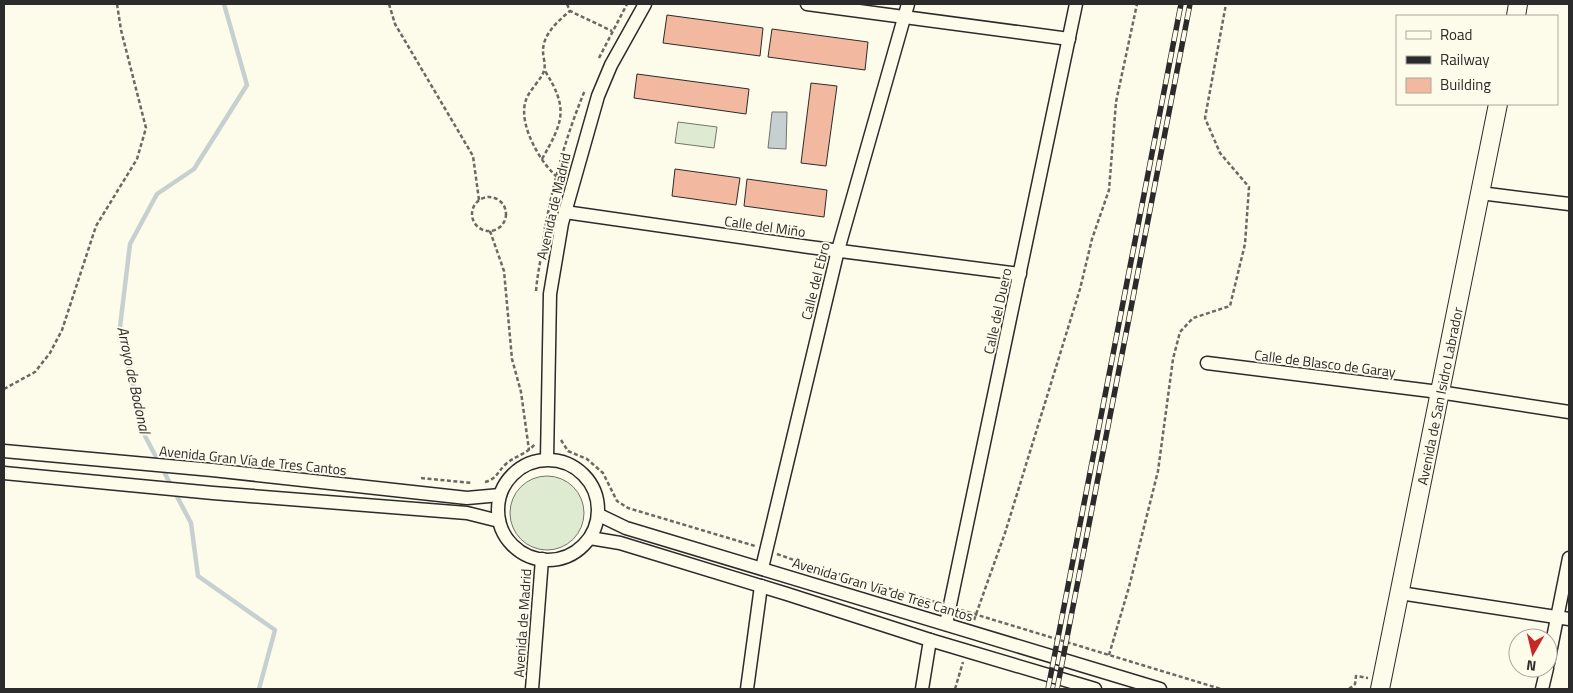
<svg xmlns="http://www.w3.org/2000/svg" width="1573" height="693" font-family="'Titillium Web',sans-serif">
	<rect width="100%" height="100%" fill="#fdfbea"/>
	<g fill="#deebd1" stroke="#74746e">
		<polygon points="678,122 717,127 714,148 675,143"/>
		<circle cx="547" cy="513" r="37"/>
	</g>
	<polygon fill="#c7d0d0" stroke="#74746e" points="772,112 787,112 786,149 768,148"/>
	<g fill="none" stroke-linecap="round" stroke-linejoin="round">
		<polyline stroke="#c7d0d0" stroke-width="4.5" points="224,4 247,85 194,169 157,194 130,244 120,327 145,436 191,523 198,576 275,630 259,689"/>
	</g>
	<g fill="#f2b8a0" stroke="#2b2b2b">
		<polygon points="667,15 763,28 760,56 663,43"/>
		<polygon points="772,29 868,42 865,70 768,57"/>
		<polygon points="637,74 749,89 746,114 634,98"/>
		<polygon points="811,83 837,86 826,166 801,163"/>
		<polygon points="675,169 740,178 736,205 672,196"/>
		<polygon points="747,179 827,190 824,217 744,206"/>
	</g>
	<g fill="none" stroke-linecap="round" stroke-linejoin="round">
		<defs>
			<g id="street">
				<polyline points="807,4 1069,39"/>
				<polyline points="1480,193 1569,204"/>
				<polyline points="565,212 809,247 1020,274"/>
				<polyline points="1207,363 1439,392 1569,412"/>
				<polyline points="4,451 212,470 467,498 500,495"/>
				<polyline points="547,459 550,294 562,223 598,96 611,65 645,4"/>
				<circle cx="548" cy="510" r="50"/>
				<polyline points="4,473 213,493 467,513 499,521"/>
				<polyline points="599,515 626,528 1160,689"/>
				<polyline points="590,538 620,543 787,594 930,640 1095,689"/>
				<polyline points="762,568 838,250 908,4"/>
				<polyline points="1400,593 1569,619"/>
				<polyline points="946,624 1076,4"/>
				<polyline points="1548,663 1569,558"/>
				<polyline points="532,689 542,559"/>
				<polyline points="747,689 761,586"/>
				<polyline points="922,689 930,640"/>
				<polyline points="1542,689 1547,668"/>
			</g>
			<g id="secondary">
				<polyline points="1516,16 1518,4"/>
				<path id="s1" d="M1380 689 1498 104"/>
			</g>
		</defs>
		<use href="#street" stroke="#2b2b2b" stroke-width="15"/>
		<use href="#secondary" stroke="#2b2b2b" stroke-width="20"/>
		<g stroke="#6a6964" stroke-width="2.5" stroke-dasharray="4 2.5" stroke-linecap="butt">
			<polyline points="389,4 395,24 473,156 479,200"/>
			<polyline points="567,4 570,11 612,31"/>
			<polyline points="599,58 627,4"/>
			<path d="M542 159C563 122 569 109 545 71"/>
			<path d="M562 181C542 167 517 124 526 100 529 90 543 78 544 70 546 65 543 57 543 51 543 34 558 21 570 11"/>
			<circle cx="489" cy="214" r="17"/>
			<polyline points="490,231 504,271 512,359 521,392 529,450"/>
			<path d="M536 291C537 279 539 268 541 257 548 200 563 143 585 90"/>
			<polyline points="4,389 35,372 50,353 62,330 96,226 137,159 146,128 121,30 117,4"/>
			<polyline points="561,440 568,451 587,459 603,473 617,501 628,508 755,546"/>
			<polyline points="421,478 472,483"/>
			<path d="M485 482C497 479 497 472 506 464 515 456 527 454 535 444"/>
			<polyline points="777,554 811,566 939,603"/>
			<polyline points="961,610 1221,689"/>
			<polyline points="974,620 1005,533 1080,289 1092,239 1109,190 1116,102 1137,4"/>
			<polyline points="1109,655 1129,587 1158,471 1173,359 1180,332 1193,318 1230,306 1245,244 1249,187 1220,153 1205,118 1226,4"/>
			<polyline points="955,689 963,662"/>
			<polyline points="1349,689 1355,684 1356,676 1368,678"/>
		</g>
		<use href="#street" stroke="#fdfbea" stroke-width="12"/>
		<use href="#secondary" stroke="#fdfbea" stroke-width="18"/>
		<defs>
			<g id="rail">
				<polyline points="1048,689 1181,4"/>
				<polyline points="1057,689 1190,4"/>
			</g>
		</defs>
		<use href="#rail" stroke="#2b2b2b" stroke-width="5.5"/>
		<use href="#rail" stroke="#fdfbea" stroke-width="4" stroke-dasharray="11" stroke-linecap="butt"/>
	</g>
	<g text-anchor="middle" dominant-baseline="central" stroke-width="4" stroke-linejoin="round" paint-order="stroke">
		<g font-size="14" fill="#2b2b2b" stroke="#fdfbea">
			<text transform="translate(553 206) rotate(-77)">Avenida de Madrid</text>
			<text transform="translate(765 226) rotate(8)">Calle del Miño</text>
			<text transform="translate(815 281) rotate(-76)">Calle del Ebro</text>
			<text transform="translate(997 311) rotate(-78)">Calle del Duero</text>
			<text transform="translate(1325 363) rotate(7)">Calle de Blasco de Garay</text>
			<text stroke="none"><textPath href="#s1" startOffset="299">Avenida de San Isidro Labrador</textPath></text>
			<text transform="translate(253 460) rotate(6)">Avenida Gran Vía de Tres Cantos</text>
			<text transform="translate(883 589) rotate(17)">Avenida Gran Vía de Tres Cantos</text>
			<text transform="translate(522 623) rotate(-86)">Avenida de Madrid</text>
		</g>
		<g font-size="15" font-style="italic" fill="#2b2b2b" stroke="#fdfbea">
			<text transform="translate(134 380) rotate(78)">Arroyo de Bodonal</text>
		</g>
	</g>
	<rect width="1573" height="693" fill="none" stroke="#2b2b2b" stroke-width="10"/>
	<rect x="1396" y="15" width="162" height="90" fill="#fdfbea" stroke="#a9a89e"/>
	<rect x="1406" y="31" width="25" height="8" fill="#fdfbea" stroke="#a9a89e"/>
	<text x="1440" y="40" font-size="15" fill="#2b2b2b">Road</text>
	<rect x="1406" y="56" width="25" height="8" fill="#2b2b2b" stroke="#a9a89e"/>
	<text x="1440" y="65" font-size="15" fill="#2b2b2b">Railway</text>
	<rect x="1406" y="78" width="25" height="15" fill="#f2b8a0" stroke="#a9a89e"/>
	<text x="1440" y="90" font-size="15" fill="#2b2b2b">Building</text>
	<g transform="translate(1533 653) rotate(188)"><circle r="24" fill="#fdfbea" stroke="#a9a89e"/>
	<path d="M0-4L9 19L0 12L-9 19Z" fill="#c62828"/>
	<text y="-8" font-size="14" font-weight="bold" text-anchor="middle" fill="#2b2b2b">N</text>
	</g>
</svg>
